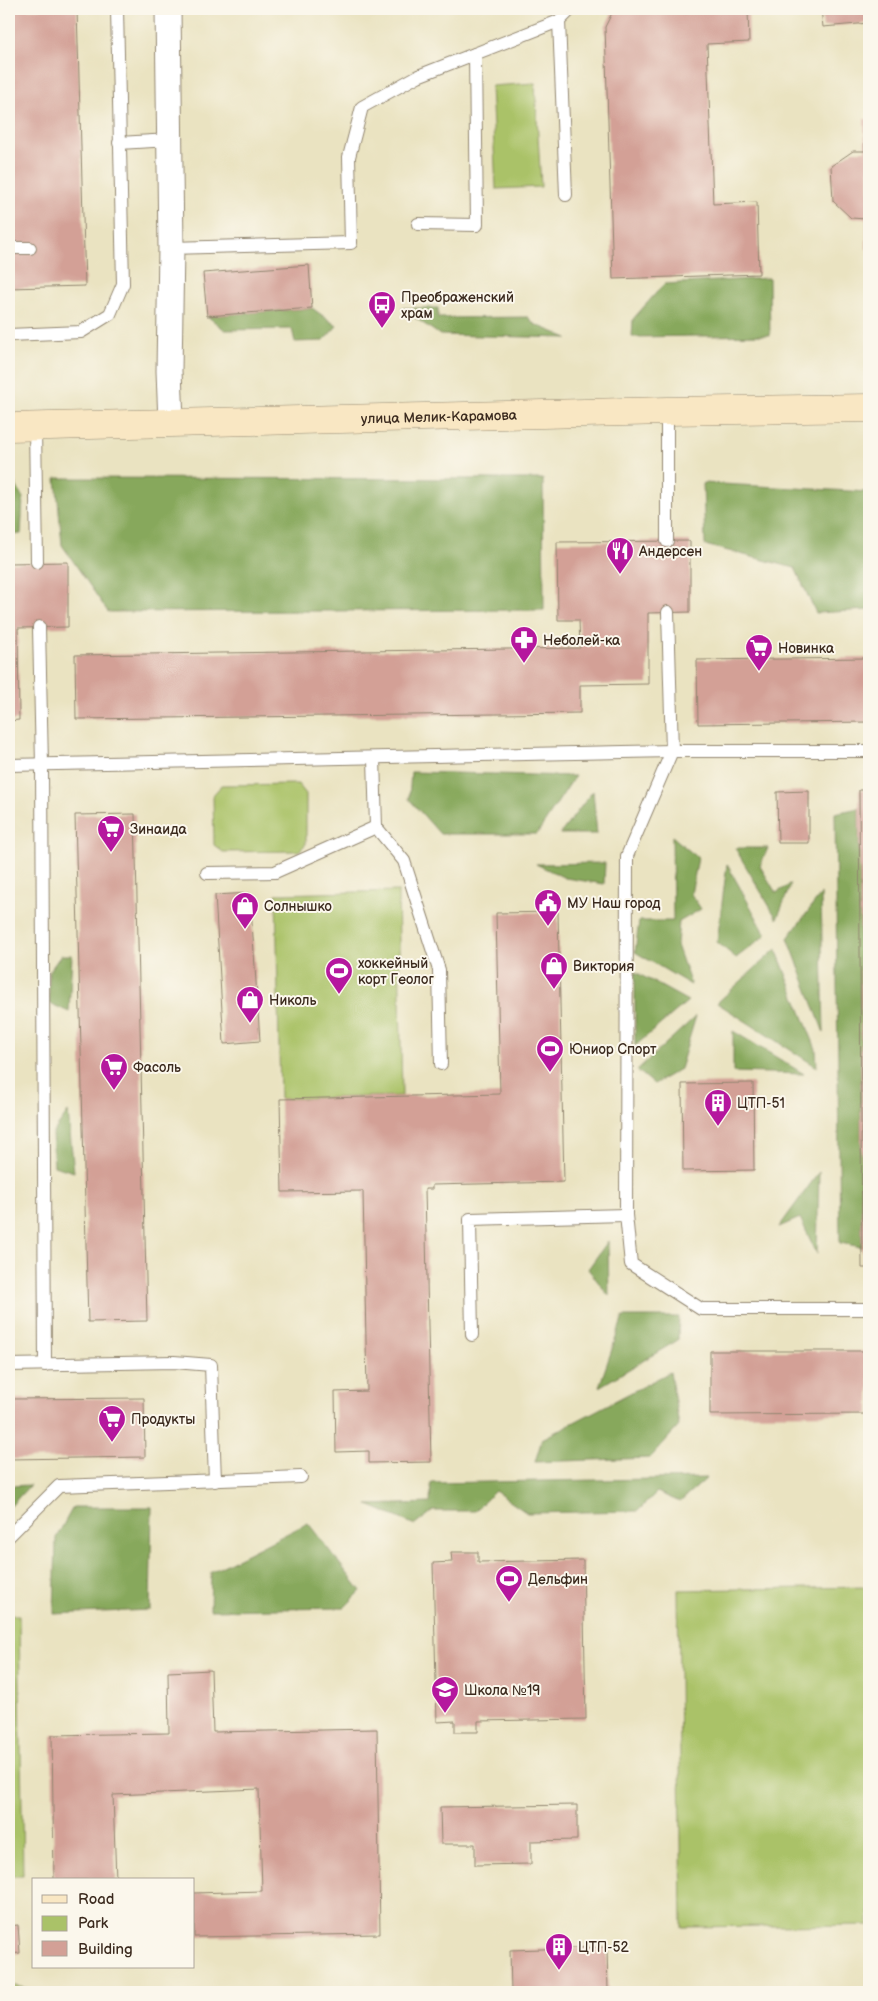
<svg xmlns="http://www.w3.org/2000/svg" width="878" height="2001" font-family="'Balsamiq Sans',sans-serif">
	<rect width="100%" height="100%" fill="#fbf7ec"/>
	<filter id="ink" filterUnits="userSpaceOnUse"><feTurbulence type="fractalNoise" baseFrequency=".02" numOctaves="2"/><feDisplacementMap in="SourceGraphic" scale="10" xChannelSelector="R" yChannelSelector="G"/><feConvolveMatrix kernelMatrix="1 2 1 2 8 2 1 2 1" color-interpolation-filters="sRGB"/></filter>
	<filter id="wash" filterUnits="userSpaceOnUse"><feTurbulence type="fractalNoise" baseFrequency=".0096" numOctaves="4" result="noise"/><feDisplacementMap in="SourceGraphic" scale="20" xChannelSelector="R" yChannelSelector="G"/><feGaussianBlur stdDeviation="1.12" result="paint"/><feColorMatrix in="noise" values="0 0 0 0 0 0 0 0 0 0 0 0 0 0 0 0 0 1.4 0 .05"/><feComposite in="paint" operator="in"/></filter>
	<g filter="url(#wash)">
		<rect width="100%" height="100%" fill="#eae3c1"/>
		<g fill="#aac268" stroke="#727643">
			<polygon points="535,83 541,187 496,189 491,86"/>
			<polygon points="298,784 306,794 306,844 299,851 223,852 214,845 213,795 222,785"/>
			<polygon points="398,891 402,1096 280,1099 276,894"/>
			<polygon points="869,1587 869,1925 682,1927 678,1590"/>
			<polygon points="9,1615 19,1615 23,1876 9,1876"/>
			<polygon points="9,1985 48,1992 9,1992"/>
		</g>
		<g fill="#87a85c" stroke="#61693d">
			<polygon points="769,278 770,335 632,337 633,319 664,284"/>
			<polygon points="312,308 337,326 323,341 295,342 292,329 225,330 207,316"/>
			<polygon points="401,308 438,308 438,318 528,317 534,324 568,338 440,335"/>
			<polygon points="56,478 543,479 544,610 108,612 62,545"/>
			<polygon points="9,480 13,480 23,498 21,534 9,535"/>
			<polygon points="703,483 869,492 869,610 816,613 795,568 705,545"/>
			<polygon points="411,772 575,776 537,834 440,834 409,799"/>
			<polygon points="593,791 597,834 560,834"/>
			<polygon points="859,808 862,1247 840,1243 835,813"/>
			<polygon points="672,836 698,858 691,894 701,909 679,922 677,945 691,985 635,952 639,921 673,921"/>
			<polygon points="735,848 768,848 760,866 776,893 791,884 777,919"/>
			<polygon points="605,863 604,884 565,878 536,864"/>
			<polygon points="727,864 766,935 736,958 717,942"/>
			<polygon points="821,894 824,1033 788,938"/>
			<polygon points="776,949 816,1049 817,1067 717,1003"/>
			<polygon points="61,955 72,955 69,1012 49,1003 49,972"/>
			<polygon points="635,972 688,1001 635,1046"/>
			<polygon points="696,1016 680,1069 654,1084 637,1070"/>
			<polygon points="733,1031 804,1074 733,1072"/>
			<polygon points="68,1112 74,1172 54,1166 52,1134"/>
			<polygon points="819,1172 817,1254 800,1218 779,1227"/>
			<polygon points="608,1241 609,1296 588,1269"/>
			<polygon points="623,1317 679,1317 678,1340 599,1387"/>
			<polygon points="670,1372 679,1426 650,1458 535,1462 542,1439"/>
			<polygon points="707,1478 680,1502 657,1492 638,1511 527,1513 495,1491 475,1511 433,1511 415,1525 368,1505 430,1503 431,1483"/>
			<polygon points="30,1485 9,1508 9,1486"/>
			<polygon points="73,1507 152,1507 150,1610 54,1614 56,1538"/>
			<polygon points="308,1523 361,1591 344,1608 210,1610 211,1572"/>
		</g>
		<g id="blocks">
			<g fill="#d3a096">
				<polygon points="9,9 77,9 85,286 9,288"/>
				<polygon points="614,9 748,9 749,42 707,44 713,204 757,202 759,274 613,279 605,27"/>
				<polygon points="821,9 869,9 869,23 823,27"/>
				<polygon points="864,119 869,119 869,249 866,249 866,219 851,218 833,201 831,166 853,151 865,151"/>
				<polygon points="309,265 312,308 207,316 203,273"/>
				<polygon points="690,541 690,612 648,613 648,684 580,685 580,713 76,719 75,655 580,648 579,620 558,620 557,542"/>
				<polygon points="68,562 68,627 18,628 19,720 9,721 9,563"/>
				<polygon points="869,658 869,722 698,724 697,660"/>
				<polygon points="859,790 869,790 869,1268 862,1268"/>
				<polygon points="809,791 809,843 778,843 777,792"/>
				<polygon points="135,814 147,1321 88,1322 75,815"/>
				<polygon points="250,893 260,1041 224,1044 215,895"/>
				<polygon points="558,912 564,1182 432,1185 432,1189 425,1189 431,1462 369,1463 369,1451 336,1452 335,1392 367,1391 363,1191 282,1192 280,1099 500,1094 496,913"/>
				<polygon points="753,1083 754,1170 683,1171 682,1084"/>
				<polygon points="710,1351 869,1351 869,1414 710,1415"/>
				<polygon points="144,1398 145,1457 9,1459 9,1399"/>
				<polygon points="451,1552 478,1552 478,1562 583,1560 586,1719 478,1721 478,1732 455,1732 455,1721 437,1722 433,1563 452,1562"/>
				<polygon points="211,1670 213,1732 377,1729 380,1934 194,1937 194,1893 262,1891 259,1789 113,1795 116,1880 54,1880 52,1735 169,1733 168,1672"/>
				<polygon points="577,1805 577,1840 531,1841 531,1864 475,1865 475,1844 441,1844 440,1807"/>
				<polygon points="18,1925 20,1953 9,1954 9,1926"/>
				<polygon points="607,1947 608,1992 511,1992 510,1950"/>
			</g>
		</g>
	</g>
	<g filter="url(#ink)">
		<use href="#blocks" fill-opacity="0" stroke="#928670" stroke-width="1"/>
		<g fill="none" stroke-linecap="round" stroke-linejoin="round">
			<defs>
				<g id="lane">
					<polyline points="119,143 170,140"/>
					<polyline points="566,195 559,21 571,9"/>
					<polyline points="418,224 477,225 475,54"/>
					<polyline points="9,248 30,248"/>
					<polyline points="171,248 351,243 349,157 362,107 418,76 559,21"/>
					<polyline points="9,335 81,332 110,314 123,284 117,9"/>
					<polyline points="667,411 667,541"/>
					<polyline points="35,427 37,562"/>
					<polyline points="668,612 672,751 627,856 626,1215 631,1264 701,1309 869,1309"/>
					<polyline points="39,627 42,765 45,1365"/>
					<polyline points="374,758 376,827 404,861 439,970 441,1064"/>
					<polyline points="9,765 672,751 869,751"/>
					<polyline points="207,873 275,872 376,827"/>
					<polyline points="472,1335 470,1219 626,1215"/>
					<polyline points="9,1365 174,1362 211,1365 215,1481"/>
					<polyline points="9,1536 59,1486 301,1477"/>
				</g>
				<polyline id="street" points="168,9 171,248 169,371 171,422"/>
				<g id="secondary">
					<path id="s1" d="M9 427 667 411 869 408"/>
				</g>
			</defs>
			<use href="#lane" stroke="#928670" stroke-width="14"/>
			<use href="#street" stroke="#928670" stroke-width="27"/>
			<use href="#secondary" stroke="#928670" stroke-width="29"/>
			<use href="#lane" stroke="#fff" stroke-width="12"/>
			<use href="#street" stroke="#fff" stroke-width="25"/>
			<use href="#secondary" stroke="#f9e7c3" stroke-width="28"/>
		</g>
	</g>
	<defs>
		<symbol id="bus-pin" viewBox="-11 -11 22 30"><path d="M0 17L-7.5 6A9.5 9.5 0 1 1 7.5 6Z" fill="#b5179e" stroke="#fbf7ec"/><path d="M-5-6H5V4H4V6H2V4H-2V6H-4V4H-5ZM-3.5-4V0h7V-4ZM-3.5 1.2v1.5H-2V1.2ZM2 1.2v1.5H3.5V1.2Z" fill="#fff"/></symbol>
		<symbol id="restaurant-pin" viewBox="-11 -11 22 30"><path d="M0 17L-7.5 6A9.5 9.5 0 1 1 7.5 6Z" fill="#b5179e" stroke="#fbf7ec"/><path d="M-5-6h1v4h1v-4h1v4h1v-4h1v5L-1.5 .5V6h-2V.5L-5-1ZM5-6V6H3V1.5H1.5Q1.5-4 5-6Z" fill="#fff"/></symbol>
		<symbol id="pharmacy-pin" viewBox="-11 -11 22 30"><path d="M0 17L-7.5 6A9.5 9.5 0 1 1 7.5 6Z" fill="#b5179e" stroke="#fbf7ec"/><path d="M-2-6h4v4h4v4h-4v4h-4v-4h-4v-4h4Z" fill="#fff"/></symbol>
		<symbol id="supermarket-pin" viewBox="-11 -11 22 30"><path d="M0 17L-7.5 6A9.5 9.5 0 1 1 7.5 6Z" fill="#b5179e" stroke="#fbf7ec"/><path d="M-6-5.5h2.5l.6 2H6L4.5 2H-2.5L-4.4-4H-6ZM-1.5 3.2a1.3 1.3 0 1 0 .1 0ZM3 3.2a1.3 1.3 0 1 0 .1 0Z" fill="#fff"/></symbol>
		<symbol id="civic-pin" viewBox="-11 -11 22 30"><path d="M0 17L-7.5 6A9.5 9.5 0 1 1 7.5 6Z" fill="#b5179e" stroke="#fbf7ec"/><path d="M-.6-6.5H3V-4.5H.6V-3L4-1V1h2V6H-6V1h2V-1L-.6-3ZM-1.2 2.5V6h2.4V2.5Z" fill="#fff"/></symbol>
		<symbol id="shop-pin" viewBox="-11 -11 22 30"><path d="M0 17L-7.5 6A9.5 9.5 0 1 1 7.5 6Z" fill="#b5179e" stroke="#fbf7ec"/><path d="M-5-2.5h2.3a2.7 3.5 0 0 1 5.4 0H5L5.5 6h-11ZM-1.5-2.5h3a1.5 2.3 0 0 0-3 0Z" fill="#fff"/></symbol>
		<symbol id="stadium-pin" viewBox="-11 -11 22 30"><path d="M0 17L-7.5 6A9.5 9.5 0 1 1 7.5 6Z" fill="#b5179e" stroke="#fbf7ec"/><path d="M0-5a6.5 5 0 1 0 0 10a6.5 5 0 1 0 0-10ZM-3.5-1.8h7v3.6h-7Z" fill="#fff"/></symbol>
		<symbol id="building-pin" viewBox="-11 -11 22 30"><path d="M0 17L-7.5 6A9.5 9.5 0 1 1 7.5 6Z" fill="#b5179e" stroke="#fbf7ec"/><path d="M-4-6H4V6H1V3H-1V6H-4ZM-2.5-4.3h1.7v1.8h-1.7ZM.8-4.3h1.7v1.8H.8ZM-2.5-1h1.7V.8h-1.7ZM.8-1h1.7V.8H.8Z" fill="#fff"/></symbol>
		<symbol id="school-pin" viewBox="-11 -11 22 30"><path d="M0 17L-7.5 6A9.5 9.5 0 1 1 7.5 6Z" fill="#b5179e" stroke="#fbf7ec"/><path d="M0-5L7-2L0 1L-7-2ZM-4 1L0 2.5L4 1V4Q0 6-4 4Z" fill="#fff"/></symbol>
	</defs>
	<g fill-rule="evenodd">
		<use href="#bus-pin" x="366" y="289" width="32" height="43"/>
		<use href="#restaurant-pin" x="604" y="535" width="32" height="43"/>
		<use href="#pharmacy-pin" x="508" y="624" width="32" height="43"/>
		<use href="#supermarket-pin" x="743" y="632" width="32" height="43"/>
		<use href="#supermarket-pin" x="95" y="813" width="32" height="43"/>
		<use href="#civic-pin" x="532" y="887" width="32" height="43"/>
		<use href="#shop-pin" x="229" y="890" width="32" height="43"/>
		<use href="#shop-pin" x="538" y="950" width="32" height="43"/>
		<use href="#stadium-pin" x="323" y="955" width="32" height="43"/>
		<use href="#shop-pin" x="234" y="984" width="32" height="43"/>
		<use href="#stadium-pin" x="534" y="1033" width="32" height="43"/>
		<use href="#supermarket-pin" x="98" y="1051" width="32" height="43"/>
		<use href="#building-pin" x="702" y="1087" width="32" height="43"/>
		<use href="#supermarket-pin" x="96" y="1403" width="32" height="43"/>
		<use href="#stadium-pin" x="493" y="1563" width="32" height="43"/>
		<use href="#school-pin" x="429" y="1674" width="32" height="43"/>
		<use href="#building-pin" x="543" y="1931" width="32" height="43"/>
	</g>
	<g text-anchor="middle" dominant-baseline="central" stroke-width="4" stroke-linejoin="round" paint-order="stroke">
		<g font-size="14" fill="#3b2a1e" stroke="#fbf7ec" text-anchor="start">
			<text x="401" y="297">Преображенский<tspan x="401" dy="16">храм</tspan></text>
			<text x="639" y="551">Андерсен</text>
			<text x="543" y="640">Неболей-ка</text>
			<text x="778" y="648">Новинка</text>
			<text x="130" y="829">Зинаида</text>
			<text x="567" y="903">МУ Наш город</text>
			<text x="264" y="906">Солнышко</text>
			<text x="358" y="963">хоккейный<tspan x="358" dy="16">корт Геолог</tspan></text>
			<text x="573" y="966">Виктория</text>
			<text x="269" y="1000">Николь</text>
			<text x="569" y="1049">Юниор Спорт</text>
			<text x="133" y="1067">Фасоль</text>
			<text x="737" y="1103">ЦТП-51</text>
			<text x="131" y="1419">Продукты</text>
			<text x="528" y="1579">Дельфин</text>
			<text x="464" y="1690">Школа №19</text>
			<text x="578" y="1947">ЦТП-52</text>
		</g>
		<g font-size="14" fill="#3b2a1e" stroke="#fbf7ec">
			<text stroke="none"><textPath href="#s1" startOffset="430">улица Мелик-Карамова</textPath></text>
		</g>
	</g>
	<rect width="878" height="2001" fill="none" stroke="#fbf7ec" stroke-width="30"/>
	<rect x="32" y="1878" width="162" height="90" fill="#fbf7ec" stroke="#aea59a"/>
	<rect x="42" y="1895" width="25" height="8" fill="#f9e7c3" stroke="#aea59a"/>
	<text x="78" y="1904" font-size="15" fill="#3b2a1e">Road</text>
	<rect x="42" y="1916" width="25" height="15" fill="#aac268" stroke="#aea59a"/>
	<text x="78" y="1928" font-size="15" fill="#3b2a1e">Park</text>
	<rect x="42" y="1941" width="25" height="15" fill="#d3a096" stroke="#aea59a"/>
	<text x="78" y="1954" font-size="15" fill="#3b2a1e">Building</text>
</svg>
